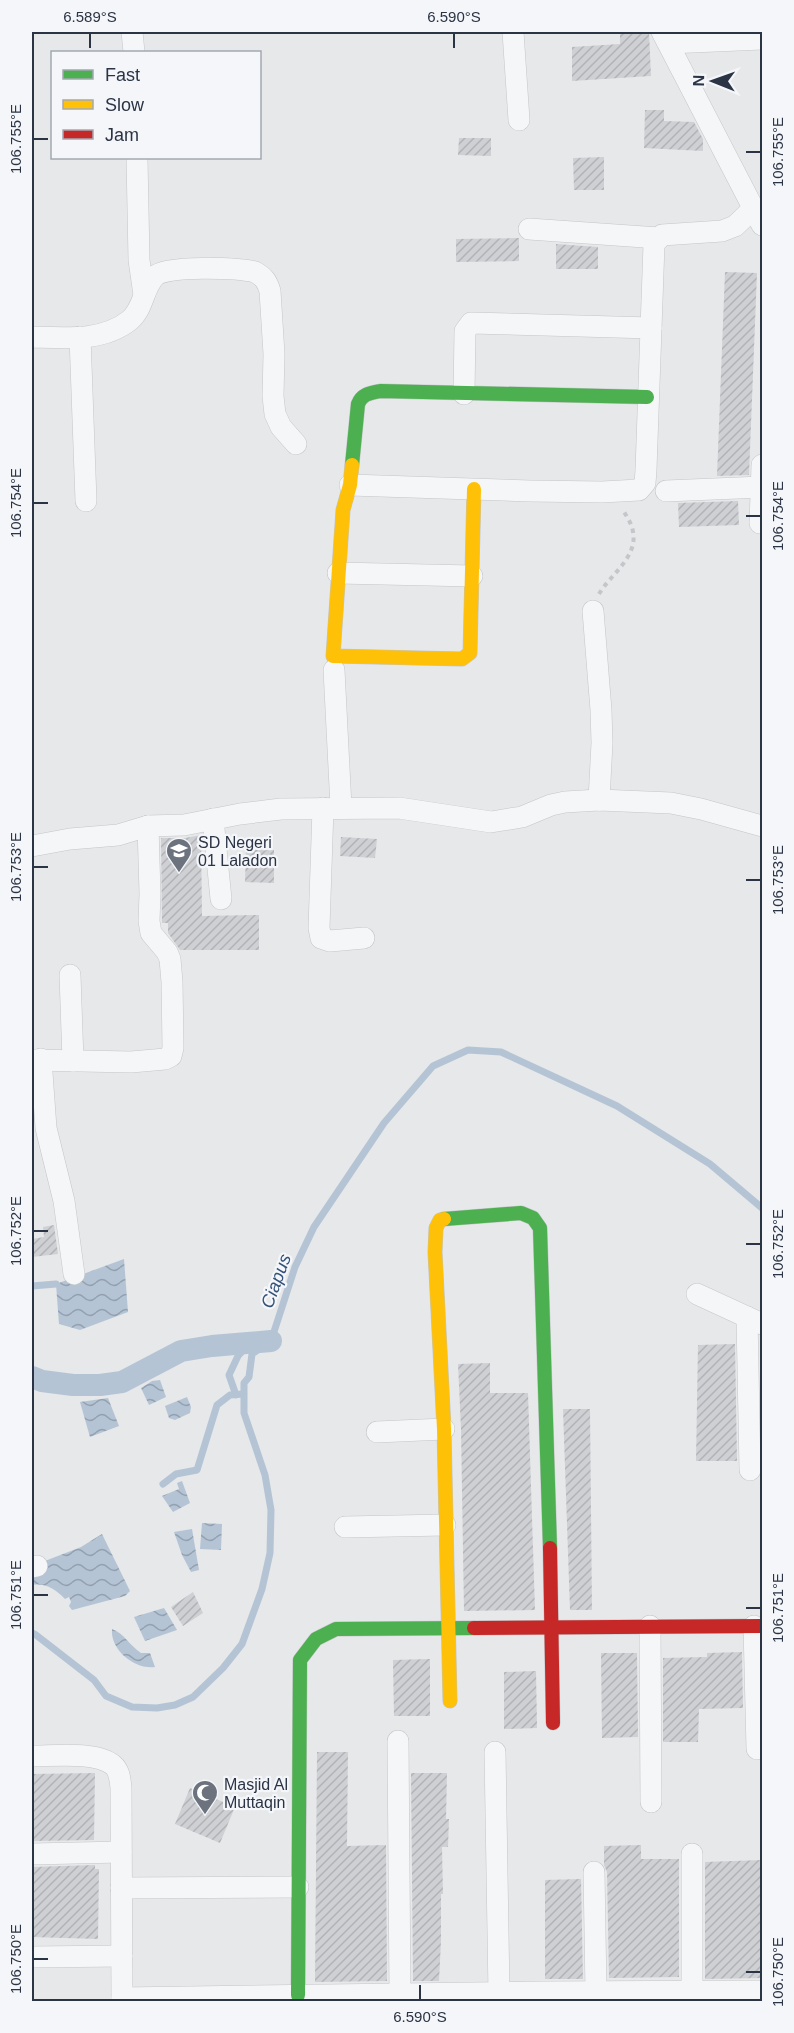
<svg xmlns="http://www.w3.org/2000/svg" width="794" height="2033" font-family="Arial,sans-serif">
	<defs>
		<pattern id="water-waves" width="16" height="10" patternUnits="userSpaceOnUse" patternTransform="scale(1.5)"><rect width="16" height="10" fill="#b4c4d5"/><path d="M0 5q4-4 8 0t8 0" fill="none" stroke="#93a0af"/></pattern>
		<pattern id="building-hatch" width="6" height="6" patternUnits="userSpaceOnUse" patternTransform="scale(1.5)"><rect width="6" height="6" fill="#ced0d3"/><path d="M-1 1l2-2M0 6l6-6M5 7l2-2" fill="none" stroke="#b1b3b6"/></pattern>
	</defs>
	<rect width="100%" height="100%" fill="#e6e8ea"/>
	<g fill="url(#water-waves)">
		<polygon points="124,1259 128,1312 80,1330 59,1324 56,1284"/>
		<polygon points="160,1380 166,1397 149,1405 141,1388 152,1381"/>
		<polygon points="187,1397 191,1407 190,1413 175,1420 169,1418 165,1406"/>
		<polygon points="108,1398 119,1426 90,1437 80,1402"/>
		<polygon points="182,1481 190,1503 173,1512 162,1496 179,1489 177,1483"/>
		<polygon points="202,1523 222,1524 221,1550 200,1549"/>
		<polygon points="192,1529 199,1570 191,1572 182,1555 174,1532"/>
		<path d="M102 1534 130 1591 125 1596 72 1610 69 1606 71 1602 69 1597 65 1599C55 1589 46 1583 32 1585V1566L81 1547Z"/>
		<polygon points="164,1608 177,1630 145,1641 134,1617"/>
		<path d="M112 1629C124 1633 130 1646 141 1653H150L155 1667C135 1670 110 1650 112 1629Z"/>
	</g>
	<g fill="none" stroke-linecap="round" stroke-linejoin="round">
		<g stroke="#b4c4d5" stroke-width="7">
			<polyline points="32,1286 56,1284"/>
			<polyline points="236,1395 229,1375 238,1356 249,1344"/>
			<polyline points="163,1484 176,1474 197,1470 217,1405 230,1395 243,1394"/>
			<polyline points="32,1633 36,1635 94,1680 106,1696 132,1707 157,1708 175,1705 193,1697 223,1668 242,1644 262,1589 270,1553 271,1510 265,1475 244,1413 244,1383 249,1377 252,1354 271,1341 295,1267 314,1227 384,1123 433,1066 468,1050 501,1052 617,1106 710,1164 762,1208"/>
		</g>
		<polyline stroke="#b4c4d5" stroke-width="22" points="32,1377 42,1381 73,1385 100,1385 122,1382 181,1351 212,1346 271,1341"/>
	</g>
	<g fill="url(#building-hatch)">
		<polygon points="620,32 649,32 651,76 572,81 572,47 620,44"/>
		<polygon points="645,110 664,110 664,121 694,122 703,139 703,151 644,148"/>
		<polygon points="459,138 491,138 491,156 458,155"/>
		<polygon points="604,157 604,190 574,190 573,158"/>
		<polygon points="519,238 519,261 456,262 456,239"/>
		<polygon points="556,244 598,247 598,269 556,269"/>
		<polygon points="725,272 757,273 749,475 717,476"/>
		<polygon points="738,501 739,525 679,527 678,503"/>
		<polygon points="201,835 202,916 259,915 259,950 180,950 168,933 168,923 162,923 161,838 185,838"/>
		<polygon points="341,837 377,839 375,858 340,856"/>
		<polygon points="246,849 274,850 274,883 245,882"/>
		<polygon points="54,1225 58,1254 32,1257 32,1239 44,1237 43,1227"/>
		<polygon points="735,1344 737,1461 696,1461 698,1345"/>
		<polygon points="490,1363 490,1393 528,1393 535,1610 464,1611 461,1429 458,1364"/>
		<polygon points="563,1409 590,1409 592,1610 570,1610"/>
		<polygon points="193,1592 203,1613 183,1626 171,1607"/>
		<polygon points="742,1652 743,1708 699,1709 698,1742 663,1742 663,1658 707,1657 707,1653"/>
		<polygon points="601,1653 637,1653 638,1737 602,1738"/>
		<polygon points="430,1659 430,1716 394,1716 393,1660"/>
		<polygon points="536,1671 537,1728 504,1729 504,1672"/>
		<polygon points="317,1752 348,1752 347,1846 386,1845 387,1981 315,1982"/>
		<polygon points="95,1773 94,1840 32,1841 32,1774"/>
		<polygon points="411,1773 447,1773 446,1819 449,1819 448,1847 442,1847 443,1894 441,1894 441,1941 439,1981 413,1981"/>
		<polygon points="190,1788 235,1807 220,1843 175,1824"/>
		<polygon points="641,1845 641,1859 679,1859 679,1977 609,1978 607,1872 604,1865 604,1846"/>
		<polygon points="762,1860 762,1978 705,1979 705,1862"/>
		<polygon points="95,1865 95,1869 99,1869 98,1939 32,1937 32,1867"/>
		<polygon points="581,1879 583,1979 545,1979 545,1880"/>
	</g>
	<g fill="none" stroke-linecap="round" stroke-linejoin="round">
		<defs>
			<g id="street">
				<polyline points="132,32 134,52"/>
				<polyline points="513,32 519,120"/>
				<polyline points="662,32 762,225"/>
				<polyline points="669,43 762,39"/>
				<polyline points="137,158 139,260 144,295"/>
				<polyline points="529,229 659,238"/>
				<path d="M32 337C64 338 103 342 130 320 144 308 143 288 155 276 166 265 238 268 255 272 264 277 267 281 270 291L274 354 273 396 275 414 281 427 296 444"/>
				<polyline points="80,337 86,501"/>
				<polyline points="464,394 465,331 471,323 651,328"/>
				<polyline points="350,485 530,491 602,492 639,490 645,483 646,470 654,244 662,235 722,231 735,226 753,209"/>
				<polyline points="666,491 762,487"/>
				<polyline points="760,523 762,465"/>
				<polyline points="338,573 472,576"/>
				<polyline points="593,611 601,710 602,743 599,800"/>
				<polyline points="334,670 341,807"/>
				<polyline points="323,808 319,928 321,938 330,941 364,938"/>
				<polyline points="213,819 221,899"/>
				<polyline points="32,846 70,839 118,835 148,826 184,825 240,814 281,809 399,808 491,822 522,817 551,805 565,802 599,800 671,803 701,809 762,826"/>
				<polyline points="70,975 73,1061"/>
				<polyline points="41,1059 46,1128 64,1201 74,1274"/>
				<polyline points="32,1060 131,1062 154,1060 165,1059 171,1056 173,1048 172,982 170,959 167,952 151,933 149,921 150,894 148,826"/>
				<polyline points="697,1294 762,1324"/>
				<polyline points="747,1317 750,1470"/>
				<polyline points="377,1432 444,1429"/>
				<polyline points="345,1527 445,1525"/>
				<polyline points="32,1567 37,1566"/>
				<polyline points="650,1626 651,1802"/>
				<polyline points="754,1626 757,1749"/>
				<polyline points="398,1741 400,1994"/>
				<polyline points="495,1752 499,1993"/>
				<path d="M32 1756C53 1756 96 1751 113 1765 120 1771 120 1780 121 1788L122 2002"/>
				<polyline points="32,1854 121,1852"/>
				<polyline points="594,1872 596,1991"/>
				<polyline points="121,1888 298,1887"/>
				<polyline points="32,1957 122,1956"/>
				<polyline points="122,1998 542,1992 762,1991"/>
				<polyline points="692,2002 692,1854"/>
			</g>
			<g id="fast">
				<path d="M352 465 358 404C362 394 370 393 380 391L647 397"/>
				<polyline points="444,1219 521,1213 533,1218 540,1228 550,1548"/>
				<polyline points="298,1995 300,1660 316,1639 336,1629 474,1628"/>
			</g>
			<g id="slow">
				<polyline points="352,465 350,485 343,510 333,656 462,659 470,653 474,489"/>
				<polyline points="444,1219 440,1220 436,1228 435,1252 444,1429 450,1701"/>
			</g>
			<g id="jam">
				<polyline points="550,1548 553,1723"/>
				<polyline points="474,1628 762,1626"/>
			</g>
		</defs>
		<use href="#street" stroke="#c4c6c8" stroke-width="22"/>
		<use href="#fast" stroke="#c4c6c8" stroke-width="15"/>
		<use href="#slow" stroke="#c4c6c8" stroke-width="15"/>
		<use href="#jam" stroke="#c4c6c8" stroke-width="15"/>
		<path stroke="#c5c6ca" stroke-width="4" stroke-dasharray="4.5 4.5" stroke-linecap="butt" d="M599 594C610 575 638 557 633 532 632 524 627 517 623 510"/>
		<use href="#street" stroke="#f5f6f7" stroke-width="21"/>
		<use href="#fast" stroke="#4caf50" stroke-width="14"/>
		<use href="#slow" stroke="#ffc107" stroke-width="14"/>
		<use href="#jam" stroke="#c62828" stroke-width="14"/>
	</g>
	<path fill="none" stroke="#2b3445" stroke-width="2" d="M90 48V33M454 48V33M33 139H48M746 152H761M33 503H48M746 516H761M33 867H48M746 880H761M33 1231H48M746 1244H761M33 1595H48M746 1608H761M33 1959H48M746 1972H761M420 2000V1985"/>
	<defs>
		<symbol id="school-pin" viewBox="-11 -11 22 30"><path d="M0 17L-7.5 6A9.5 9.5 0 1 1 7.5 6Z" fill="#6c737f" stroke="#f4f6f9"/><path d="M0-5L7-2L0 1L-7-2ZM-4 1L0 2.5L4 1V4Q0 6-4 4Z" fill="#fff"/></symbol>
		<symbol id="mosque-pin" viewBox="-11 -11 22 30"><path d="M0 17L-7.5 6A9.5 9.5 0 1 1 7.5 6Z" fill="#6c737f" stroke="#f4f6f9"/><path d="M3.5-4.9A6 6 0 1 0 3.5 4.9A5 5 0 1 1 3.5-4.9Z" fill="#fff"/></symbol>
	</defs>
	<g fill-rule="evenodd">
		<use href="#school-pin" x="164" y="836" width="30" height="40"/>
		<use href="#mosque-pin" x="190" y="1778" width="30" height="40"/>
	</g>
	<g text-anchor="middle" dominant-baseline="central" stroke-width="4.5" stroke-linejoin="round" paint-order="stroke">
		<g font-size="16" fill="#2b3445" stroke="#f4f6f9" text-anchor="start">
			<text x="198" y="842">SD Negeri<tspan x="198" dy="18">01 Laladon</tspan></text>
			<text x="224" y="1784">Masjid Al<tspan x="224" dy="18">Muttaqin</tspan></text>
		</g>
		<g font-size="18" font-style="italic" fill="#34527a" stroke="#f4f6f9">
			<text transform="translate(276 1281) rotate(-70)">Ciapus</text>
		</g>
	</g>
	<rect width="794" height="2033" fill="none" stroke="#f4f6f9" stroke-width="66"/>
	<rect x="51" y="51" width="210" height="108" fill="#f4f6f9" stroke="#a4a8b1" stroke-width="1.5"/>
	<rect x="63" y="70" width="30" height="9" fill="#4caf50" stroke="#a4a8b1" stroke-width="1.5"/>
	<text x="105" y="81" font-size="18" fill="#2b3445">Fast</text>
	<rect x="63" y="100" width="30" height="9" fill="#ffc107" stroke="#a4a8b1" stroke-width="1.5"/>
	<text x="105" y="111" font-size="18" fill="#2b3445">Slow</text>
	<rect x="63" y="130" width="30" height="9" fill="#c62828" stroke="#a4a8b1" stroke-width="1.5"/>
	<text x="105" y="141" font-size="18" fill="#2b3445">Jam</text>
	<g transform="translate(713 81) rotate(271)" stroke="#f4f6f9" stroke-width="4.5" paint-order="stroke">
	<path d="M0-4.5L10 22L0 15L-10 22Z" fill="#2b3445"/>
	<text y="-9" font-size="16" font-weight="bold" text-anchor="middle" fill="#2b3445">N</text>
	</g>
	<rect x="33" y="33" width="728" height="1967" fill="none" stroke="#2b3445" stroke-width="2"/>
	<g font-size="15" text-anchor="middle" fill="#2b3445">
		<text x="90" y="22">6.589°S</text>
		<text x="454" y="22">6.590°S</text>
		<text transform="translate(16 139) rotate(-90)" y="5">106.755°E</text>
		<text transform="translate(778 152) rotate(-90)" y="5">106.755°E</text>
		<text transform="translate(16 503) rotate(-90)" y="5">106.754°E</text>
		<text transform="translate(778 516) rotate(-90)" y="5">106.754°E</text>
		<text transform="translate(16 867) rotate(-90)" y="5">106.753°E</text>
		<text transform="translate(778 880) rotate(-90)" y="5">106.753°E</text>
		<text transform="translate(16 1231) rotate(-90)" y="5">106.752°E</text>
		<text transform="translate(778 1244) rotate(-90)" y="5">106.752°E</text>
		<text transform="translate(16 1595) rotate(-90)" y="5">106.751°E</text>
		<text transform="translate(778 1608) rotate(-90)" y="5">106.751°E</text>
		<text transform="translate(16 1959) rotate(-90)" y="5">106.750°E</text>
		<text transform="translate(778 1972) rotate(-90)" y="5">106.750°E</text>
		<text x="420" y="2022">6.590°S</text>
	</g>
</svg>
